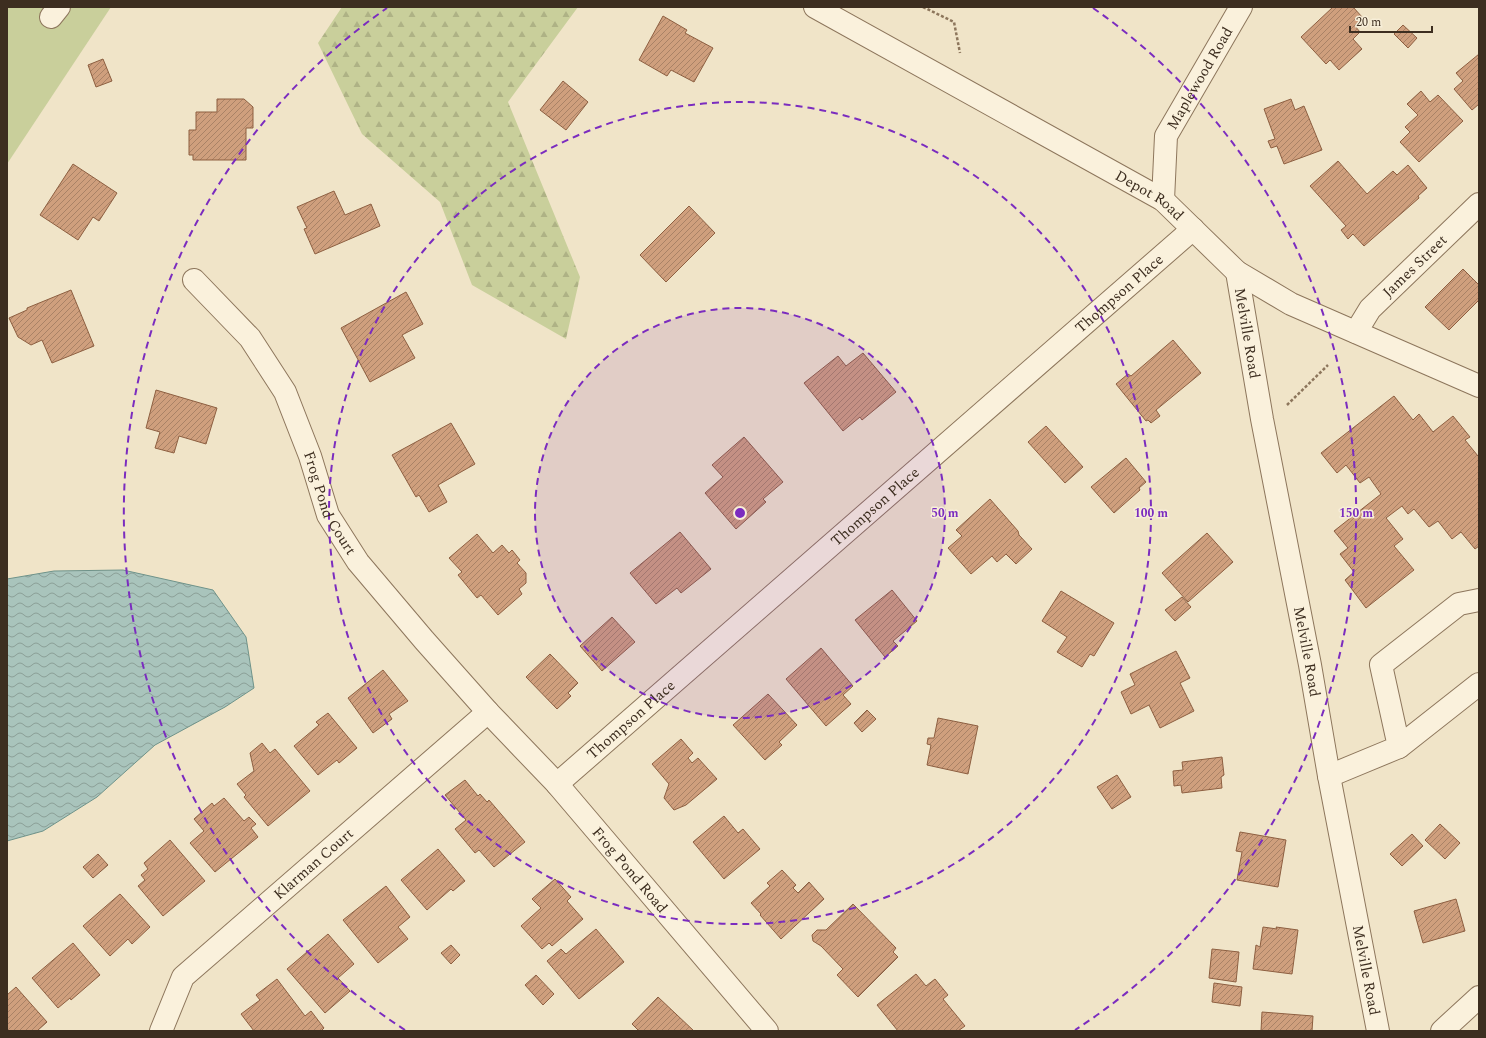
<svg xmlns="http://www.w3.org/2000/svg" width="1486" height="1038" font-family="Spectral,serif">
	<defs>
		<pattern id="forest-firs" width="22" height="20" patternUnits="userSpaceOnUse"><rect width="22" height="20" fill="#c9cf9b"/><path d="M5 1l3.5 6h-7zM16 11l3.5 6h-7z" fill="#aeb285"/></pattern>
		<pattern id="water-waves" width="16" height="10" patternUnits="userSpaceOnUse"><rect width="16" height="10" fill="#a9c4bc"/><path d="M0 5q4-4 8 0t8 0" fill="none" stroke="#8ba098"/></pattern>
		<pattern id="building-hatch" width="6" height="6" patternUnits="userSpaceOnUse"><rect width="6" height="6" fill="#cf9f7d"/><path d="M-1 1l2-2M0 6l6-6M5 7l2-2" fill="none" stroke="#a98266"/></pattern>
	</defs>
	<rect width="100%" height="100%" fill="#f0e4c8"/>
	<polygon fill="#c9cf9b" points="7,7 111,7 7,164"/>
	<polygon fill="url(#forest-firs)" points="342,7 578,7 508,102 580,277 566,339 472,285 440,202 362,134 318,43"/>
	<polygon fill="url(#water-waves)" stroke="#6f938a" points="123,570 213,590 246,637 254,688 225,707 155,745 97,797 43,831 7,841 7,579 54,571"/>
	<g fill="url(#building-hatch)" stroke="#8d5f41">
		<polygon points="1333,7 1353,7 1363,18 1355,26 1360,32 1353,39 1362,49 1339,70 1330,60 1326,64 1301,37"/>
		<polygon points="663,16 687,30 685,33 713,48 694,82 671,70 667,76 639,60"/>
		<polygon points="1403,25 1417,38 1408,48 1394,34"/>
		<polygon points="1479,54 1479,104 1472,110 1454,89 1463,81 1456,73"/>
		<polygon points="103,59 112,81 96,87 88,65"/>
		<polygon points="563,81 588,102 566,130 540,110"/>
		<polygon points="1421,91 1430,102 1438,95 1463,121 1419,162 1400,142 1410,132 1405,127 1418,115 1407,104"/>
		<polygon points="217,99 244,99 253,107 253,128 246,128 246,160 193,160 193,155 189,155 189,130 196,130 196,112 217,112"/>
		<polygon points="1291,99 1295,110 1304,106 1322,150 1284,164 1277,146 1271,148 1268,141 1275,139 1264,109"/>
		<polygon points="1338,161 1367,194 1393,171 1397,175 1408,165 1427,188 1418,196 1419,198 1364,246 1353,234 1348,239 1341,230 1346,226 1310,186"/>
		<polygon points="73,164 117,193 99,221 93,217 78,240 40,215"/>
		<polygon points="334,191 345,215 371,204 380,226 315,254 304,229 307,228 297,207"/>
		<polygon points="689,206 715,233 666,282 640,255"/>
		<polygon points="1463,269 1479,285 1479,300 1449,330 1425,307"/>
		<polygon points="71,290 94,346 52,363 42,340 31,345 18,337 9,318 27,310 27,308"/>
		<polygon points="406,292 423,324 402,335 415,358 370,382 341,328"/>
		<polygon points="1173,340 1201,373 1156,410 1160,416 1151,423 1148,420 1146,421 1116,384 1128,374 1131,376"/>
		<polygon points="863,353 896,392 862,420 860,417 843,431 804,383 838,356 846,366"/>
		<polygon points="156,390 217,408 206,444 179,436 174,453 155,448 160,432 146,428"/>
		<polygon points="1394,396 1413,420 1419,414 1433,432 1453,416 1470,437 1465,440 1478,456 1479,455 1479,546 1475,549 1461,532 1452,539 1438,521 1429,527 1414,509 1408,514 1402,506 1386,518 1403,539 1394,546 1414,570 1366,608 1345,580 1354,572 1340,554 1348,548 1334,531 1381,494 1369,477 1360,483 1346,465 1337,473 1321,453"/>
		<polygon points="451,423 475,464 438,485 447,502 429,512 419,495 416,497 392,455"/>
		<polygon points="1046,426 1083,467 1065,483 1028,442"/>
		<polygon points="744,437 783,482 763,499 766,502 736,529 705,493 723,477 712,465"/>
		<polygon points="1126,458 1146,482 1139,488 1140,490 1114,513 1091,487"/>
		<polygon points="990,499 1018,531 1019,535 1032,549 1016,564 1006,554 997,562 992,556 971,574 948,548 962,536 956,530"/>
		<polygon points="680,532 711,569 681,593 677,588 656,604 630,573"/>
		<polygon points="1207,533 1233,562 1188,602 1162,573"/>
		<polygon points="477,534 493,553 502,545 509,553 512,550 520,560 517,563 526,573 526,583 519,589 522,594 498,615 481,595 477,598 458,575 462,572 449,558"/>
		<polygon points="892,590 917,621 893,641 898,646 885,657 855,620"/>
		<polygon points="1061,591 1114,623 1094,656 1090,654 1082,667 1057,652 1067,637 1042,621"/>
		<polygon points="1182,597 1191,607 1175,621 1165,610"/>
		<polygon points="612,617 635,642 602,671 580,646"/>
		<polygon points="821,648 853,686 843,695 851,704 826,726 786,679"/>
		<polygon points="1176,651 1190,678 1180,683 1194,711 1160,728 1149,705 1131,714 1121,692 1135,685 1130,674"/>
		<polygon points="550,654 578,683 568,693 571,696 557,709 526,677"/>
		<polygon points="383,670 408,701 389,714 392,719 373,733 348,698"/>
		<polygon points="768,694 797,725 779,742 782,745 765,760 733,725"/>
		<polygon points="867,710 876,719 862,732 854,723"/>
		<polygon points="328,713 357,748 339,763 337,760 318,775 294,746 319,725 316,722"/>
		<polygon points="938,718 978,726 968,774 927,765 931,745 927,744 928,738 934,738"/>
		<polygon points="681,739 693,753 688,758 692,763 698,758 717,779 686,805 674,810 664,798 669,784 652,764"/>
		<polygon points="262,743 270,753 275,749 310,791 268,826 244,797 246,795 237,784 254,771 250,753"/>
		<polygon points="1222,757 1224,775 1221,777 1222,788 1182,793 1181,785 1174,786 1173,771 1183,770 1182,762"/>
		<polygon points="1117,775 1131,797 1112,809 1097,787"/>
		<polygon points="465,780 478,796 480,794 487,802 489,800 525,842 494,867 479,850 475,853 455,829 466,820 445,795"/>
		<polygon points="224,798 244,821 249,817 256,824 251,828 258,837 215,872 190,843 204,831 194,819 212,803 214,806"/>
		<polygon points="724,816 738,833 743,829 760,849 724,879 693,842"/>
		<polygon points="1440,824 1460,843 1445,859 1425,840"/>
		<polygon points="1240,832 1286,840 1278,887 1237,880 1242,852 1236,851"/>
		<polygon points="1412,834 1423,846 1402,866 1390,854"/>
		<polygon points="170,840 205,881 163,916 138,886 145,880 141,875 148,869 144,863"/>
		<polygon points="438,849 465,881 453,891 451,889 427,910 401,880"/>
		<polygon points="98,854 108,865 93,878 83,867"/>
		<polygon points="782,870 796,885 793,888 798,893 809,882 824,899 781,939 760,915 761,914 751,903 770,886 767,883"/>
		<polygon points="555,879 571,897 567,901 583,919 552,946 549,943 542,949 521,926 541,908 532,899"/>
		<polygon points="386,886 410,917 398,927 408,939 378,963 343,920"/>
		<polygon points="120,894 150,927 132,944 128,939 110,956 83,926"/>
		<polygon points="1456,899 1465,931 1423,943 1414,911"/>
		<polygon points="853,904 896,948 893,952 898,957 858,997 837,975 843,969 821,946 813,941 812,935 817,930 826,930"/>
		<polygon points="1263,927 1277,929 1276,927 1298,930 1292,974 1253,969 1256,945 1260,947"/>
		<polygon points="596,929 624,962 579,999 547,961 561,949 566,954"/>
		<polygon points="328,934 354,964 338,978 350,991 325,1013 287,969"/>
		<polygon points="73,943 100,975 71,1000 70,998 58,1008 32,978"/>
		<polygon points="451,945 460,955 451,964 441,953"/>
		<polygon points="1212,949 1239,952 1236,982 1209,978"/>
		<polygon points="916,974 926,986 935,979 948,995 943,999 965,1026 958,1031 898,1031 877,1005"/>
		<polygon points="536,975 554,994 543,1005 525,985"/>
		<polygon points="277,979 305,1016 311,1011 324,1028 321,1031 254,1031 241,1014 260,1000 256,995"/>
		<polygon points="1214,983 1242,987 1240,1006 1212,1002"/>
		<polygon points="16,987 47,1022 37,1031 7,1031 7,995"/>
		<polygon points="658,997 694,1031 639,1031 632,1024"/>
		<polygon points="1262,1012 1313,1016 1312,1031 1261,1031"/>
	</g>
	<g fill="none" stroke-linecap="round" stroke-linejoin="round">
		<defs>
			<g id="minor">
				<path id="s1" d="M815 7 1163 200 1237 272 1291 304 1479 386"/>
				<polyline points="51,17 59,7"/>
				<path id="s2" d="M1163 200 1166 136 1241 7"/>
				<path id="s3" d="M1237 272 1262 419 1310 665 1329 776 1378 1031"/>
				<path id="s4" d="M194 280 250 338 285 392 310 456 328 515 358 562 424 640 488 712 557 784 767 1031"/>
				<path id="s5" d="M1356 332 1370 309 1479 204"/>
				<polyline points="1399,747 1479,684"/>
				<polyline points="1329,776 1399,747 1381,665 1459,604 1479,600"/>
				<path id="s6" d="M557 784 1193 229"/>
				<path id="s7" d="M161 1031 183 977 488 712"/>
				<polyline points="1442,1031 1479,997"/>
			</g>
		</defs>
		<use href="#minor" stroke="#8d765c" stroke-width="24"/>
		<g stroke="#8d765c" stroke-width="2.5" stroke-dasharray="3 2" stroke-linecap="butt">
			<polyline points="923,7 954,22 960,53"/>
			<polyline points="1287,405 1328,365"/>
		</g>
		<use href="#minor" stroke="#faf1dc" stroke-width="22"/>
	</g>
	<circle cx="740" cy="513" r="205" fill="#7b2cbf" fill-opacity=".12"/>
	<g fill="none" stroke="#7b2cbf" stroke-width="2" stroke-dasharray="7 5">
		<circle cx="740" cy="513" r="205"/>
		<circle cx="740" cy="513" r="411"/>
		<path d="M405 1030A616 616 0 0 1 387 8M1093 8A616 616 0 0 1 1075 1030"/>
	</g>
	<g text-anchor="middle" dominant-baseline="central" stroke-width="3" stroke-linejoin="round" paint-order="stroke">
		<g font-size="15" fill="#3d2e20" stroke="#f7eed8">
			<text stroke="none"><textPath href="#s2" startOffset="131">Maplewood Road</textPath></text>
			<text stroke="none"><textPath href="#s1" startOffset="384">Depot Road</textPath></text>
			<text stroke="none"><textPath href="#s5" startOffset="89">James Street</textPath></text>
			<text stroke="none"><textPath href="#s6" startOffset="746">Thompson Place</textPath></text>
			<text stroke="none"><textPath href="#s3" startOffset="62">Melville Road</textPath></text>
			<text stroke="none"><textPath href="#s4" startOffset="265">Frog Pond Court</textPath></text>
			<text stroke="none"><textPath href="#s6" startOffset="422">Thompson Place</textPath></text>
			<text stroke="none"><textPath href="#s3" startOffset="386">Melville Road</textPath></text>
			<text stroke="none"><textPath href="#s6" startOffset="98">Thompson Place</textPath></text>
			<text stroke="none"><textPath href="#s7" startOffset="231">Klarman Court</textPath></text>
			<text stroke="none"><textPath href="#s4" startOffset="742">Frog Pond Road</textPath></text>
			<text stroke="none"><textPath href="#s3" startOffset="710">Melville Road</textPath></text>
		</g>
	</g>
	<circle cx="740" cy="513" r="6" fill="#7b2cbf" stroke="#f7eed8" stroke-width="2"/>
	<g font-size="12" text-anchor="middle" font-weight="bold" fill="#7b2cbf" stroke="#f7eed8" stroke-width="3" stroke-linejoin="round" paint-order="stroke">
		<text x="945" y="517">50 m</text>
		<text x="1151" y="517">100 m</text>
		<text x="1356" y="517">150 m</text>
	</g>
	<rect width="1486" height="1038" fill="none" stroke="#3d2e20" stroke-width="16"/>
	<path d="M1350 26v6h82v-6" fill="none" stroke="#3d2e20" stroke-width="2"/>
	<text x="1356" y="26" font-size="12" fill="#3d2e20" stroke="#f7eed8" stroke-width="3" paint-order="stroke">20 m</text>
</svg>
